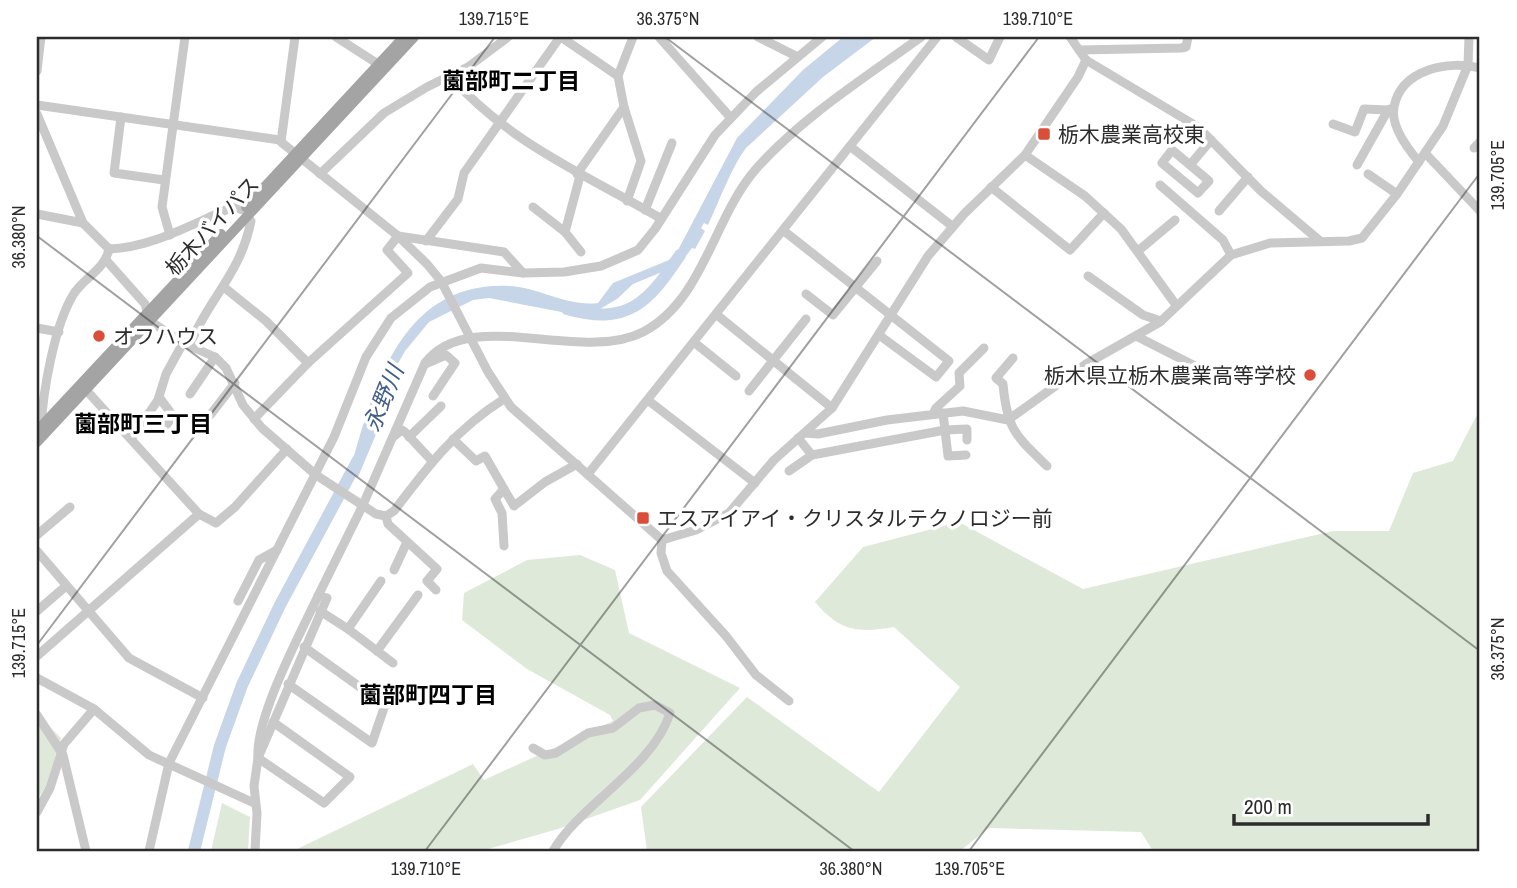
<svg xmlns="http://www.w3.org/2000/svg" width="1517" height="888" font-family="'Archivo Narrow','Noto Sans JP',sans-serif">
	<rect width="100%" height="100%" fill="#fff"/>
	<g fill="#dfe9da">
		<path d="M1480 409V851H1153L1141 832 989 828 960 851H647L641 807 747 697 879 792 960 687 894 627C859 633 840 632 815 602L863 547 959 522 1083 589 1333 531H1389L1413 473 1453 461Z"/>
		<polygon points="580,555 615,570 629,633 740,688 640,800 558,829 481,851 293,851 473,764 484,780 613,721 610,715 527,669 462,620 464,593 527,560"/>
		<polygon points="37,714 61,738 46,786 37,800"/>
		<polygon points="222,803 250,817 248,851 211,851"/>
	</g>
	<path fill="#c7d5e8" d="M843 37H876L823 77 746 148C731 168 719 202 708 225L704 223 701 228 705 231 695 249 692 248 679 265 633 284 617 299 593 313 572 314 489 298 473 300 429 322 405 351 388 381 377 432 358 477 349 474C373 390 400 280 510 286 541 288 567 307 598 303L613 283 669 260 677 252 737 138 803 70Z"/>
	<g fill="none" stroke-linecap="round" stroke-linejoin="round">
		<g stroke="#c7d5e8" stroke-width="12">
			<path d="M567 309C627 326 648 303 680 255"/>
			<polyline points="194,851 220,746 242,685 280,605 358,460"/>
		</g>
		<g stroke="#c9c9c9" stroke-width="9">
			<polyline points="295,37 281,142 398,236 427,264 441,281 488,372 511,407 662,540"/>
			<polyline points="336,37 378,64"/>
			<polyline points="561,37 618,76"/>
			<polyline points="659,37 730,117"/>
			<polyline points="758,37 796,56"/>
			<polyline points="956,37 989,60 1000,37"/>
			<polyline points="1070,37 1086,60 1198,127 1261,191 1320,241"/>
			<polyline points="1079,50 1181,48 1186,47 1188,37"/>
			<polyline points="37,71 41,37"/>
			<path d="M451 77C509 143 586 175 660 218"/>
			<polyline points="37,105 280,140"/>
			<path d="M37 114 83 223 109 249C105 270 83 278 73 295 54 327 43 391 41 428"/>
			<polyline points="121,117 114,173 164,180"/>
			<polyline points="1333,124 1355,132 1364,109 1388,110"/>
			<polyline points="851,147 952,226"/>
			<polyline points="1474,148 1480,142"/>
			<polyline points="1425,153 1480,211"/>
			<polyline points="1025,155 1085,196 1121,229 1176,305"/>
			<path d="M1419 162C1408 149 1390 126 1394 107 1401 69 1449 60 1480 68"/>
			<polyline points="1190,165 1172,150 1162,163 1198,193 1209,181 1190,165 1211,140"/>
			<polyline points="1357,165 1388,110 1393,108"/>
			<polyline points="320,174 384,113 427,87 468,67 508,37"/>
			<polyline points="577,174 624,107"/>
			<polyline points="1368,174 1397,194"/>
			<polyline points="580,176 565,232 581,252"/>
			<polyline points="1160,185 1223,240 1231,255"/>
			<polyline points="991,187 1070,250 1104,213"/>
			<polyline points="627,201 641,161 624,107 618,76 633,37"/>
			<polyline points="533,207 565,232"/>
			<polyline points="645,210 672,143"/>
			<polyline points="1219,211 1248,177"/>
			<polyline points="37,214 83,223"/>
			<polyline points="784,231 949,361 936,377 879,335"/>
			<polyline points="170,235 162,207 185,37"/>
			<polyline points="426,241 458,199 464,173 560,37"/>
			<path d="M109 249C152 248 193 223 233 207L243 210"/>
			<polyline points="1138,251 1175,220"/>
			<path d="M106 260 145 304 150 321 183 343 215 357 226 368 243 405 262 428 316 475 376 514 386 516 394 511C428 466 456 429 504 399"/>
			<polyline points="1088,276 1143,315 1161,321"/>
			<polyline points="225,288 266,321 308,363"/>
			<polyline points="806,294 833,315 877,261"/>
			<polyline points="717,315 832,408"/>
			<polyline points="37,328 59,332"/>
			<polyline points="1136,336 1197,367"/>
			<polyline points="695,343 736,376"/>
			<path d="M190 344C209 298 240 275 251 221L247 216"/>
			<path d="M1013 358 996 378 1003 384C1007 430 1016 436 1047 466"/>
			<polyline points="425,364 446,355 455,363 433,396"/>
			<polyline points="86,390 199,514 216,523 235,507 287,449"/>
			<polyline points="749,391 806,319"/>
			<polyline points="190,394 215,357"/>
			<polyline points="159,397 173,416 163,430"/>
			<polyline points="649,401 755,483"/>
			<polyline points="943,413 948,456 966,455"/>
			<polyline points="933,414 936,408 960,386 959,373 984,348"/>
			<polyline points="254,419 308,363 408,273 387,250 398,236 504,252 523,273"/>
			<polyline points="197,432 235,383"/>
			<polyline points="805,433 818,434 887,420 963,411 1008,420 1086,364 1160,322 1231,255 1270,243 1349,241 1362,238 1397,194 1443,126 1468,65 1469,37"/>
			<polyline points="393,437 402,430 405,432 432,461"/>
			<polyline points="409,437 441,406"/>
			<polyline points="798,438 812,455"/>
			<polyline points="131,439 158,400 166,374 183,343"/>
			<polyline points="453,439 476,461 485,456 504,489"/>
			<polyline points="789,471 812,455 945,430 967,429 967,440"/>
			<polyline points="588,474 937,37"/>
			<polyline points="386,516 388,524 437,569 427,581 436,590"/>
			<polyline points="37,535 70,507"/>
			<polyline points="662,540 696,530 729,513 774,460 832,408 928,256 964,214 1025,155 1078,77 1086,60"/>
			<polyline points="662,540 661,553 667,571 726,636 756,675 789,701"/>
			<polyline points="504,546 502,513 495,499 504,489 514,506 545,482 577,464"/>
			<polyline points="37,551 129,658 203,698"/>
			<polyline points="394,570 407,542"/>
			<polyline points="238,601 259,560 277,550"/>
			<polyline points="37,611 66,586"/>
			<polyline points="320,611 348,629 381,581"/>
			<polyline points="348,629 393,663"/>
			<polyline points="377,651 418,595"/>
			<polyline points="37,656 199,514"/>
			<polyline points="37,678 94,709 149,755 254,803"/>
			<polyline points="288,684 372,743 385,705 304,647"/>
			<polyline points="37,715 63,755 86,851"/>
			<path d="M273 722 350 777 324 803 258 758C255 718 300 634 318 596"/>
			<path d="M533 748 545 755 556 753 588 733 613 728 639 708 655 705 670 713C653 768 579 805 553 851"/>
			<polyline points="37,812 50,788 64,744 94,709"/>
			<polyline points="149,851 169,763 334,437 366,357 391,318 430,287 481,268 523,273 564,272 601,266 638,250 655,229 715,135 756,92 822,37"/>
			<path d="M255 851 257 813 254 786 258 758 327 598 318 596 362 507 425 363C469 305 581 364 643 332 704 300 713 218 756 169 802 117 866 77 921 37"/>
		</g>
		<g stroke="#a4a4a4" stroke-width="10">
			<polyline points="246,207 404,37"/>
			<polyline points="37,431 221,234"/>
			<polyline points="37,442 414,37"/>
		</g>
	</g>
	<path fill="none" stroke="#2c2c2c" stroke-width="2" stroke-opacity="0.45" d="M665 37 1480 651M37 236 854 851M37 645 495 37M425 851 1039 37M969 851 1480 173"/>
	<g fill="#d94d39" stroke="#fff" stroke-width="2.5">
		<rect x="1037" y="127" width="14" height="14" rx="3.5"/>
		<circle cx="99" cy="336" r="7"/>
		<circle cx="1310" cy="375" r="7"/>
		<rect x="636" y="511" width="14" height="14" rx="3.5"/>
	</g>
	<g text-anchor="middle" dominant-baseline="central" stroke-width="7" stroke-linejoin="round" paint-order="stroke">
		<g font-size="21" fill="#2c2c2c" stroke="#fff" text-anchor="start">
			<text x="1058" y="134">栃木農業高校東</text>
			<text x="113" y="336">オフハウス</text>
			<text x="1296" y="375" text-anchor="end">栃木県立栃木農業高等学校</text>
			<text x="657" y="518">エスアイアイ・クリスタルテクノロジー前</text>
		</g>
		<g font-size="21" fill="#2c2c2c" stroke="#fff">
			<text transform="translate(212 226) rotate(-47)">栃木バイパス</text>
		</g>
		<g font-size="23" font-weight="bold" fill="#000" stroke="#fff">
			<text x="511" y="80">薗部町二丁目</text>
			<text x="143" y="423">薗部町三丁目</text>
			<text x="428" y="694">薗部町四丁目</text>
		</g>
		<g font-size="23" font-style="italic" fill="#405e88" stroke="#fff">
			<text transform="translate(383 398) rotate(-68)">永野川</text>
		</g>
	</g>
	<rect width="1517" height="888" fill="none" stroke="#ffffff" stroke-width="77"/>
	<path d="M1234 814v10h194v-10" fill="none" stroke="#2c2c2c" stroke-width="3.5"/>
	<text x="1244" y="814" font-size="21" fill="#2c2c2c" stroke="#ffffff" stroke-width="5" paint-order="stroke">200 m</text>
	<rect x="38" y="38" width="1440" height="812" fill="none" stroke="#2c2c2c" stroke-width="2.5"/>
	<g font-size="18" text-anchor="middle" fill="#2c2c2c">
		<text x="494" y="25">139.715°E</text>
		<text x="668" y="25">36.375°N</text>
		<text x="1038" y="25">139.710°E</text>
		<text transform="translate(1498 175) rotate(-90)" y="6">139.705°E</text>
		<text transform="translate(19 237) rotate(-90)" y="6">36.380°N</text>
		<text transform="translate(19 643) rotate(-90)" y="6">139.715°E</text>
		<text transform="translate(1498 649) rotate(-90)" y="6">36.375°N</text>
		<text x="426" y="875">139.710°E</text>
		<text x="851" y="875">36.380°N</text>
		<text x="970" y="875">139.705°E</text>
	</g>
</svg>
